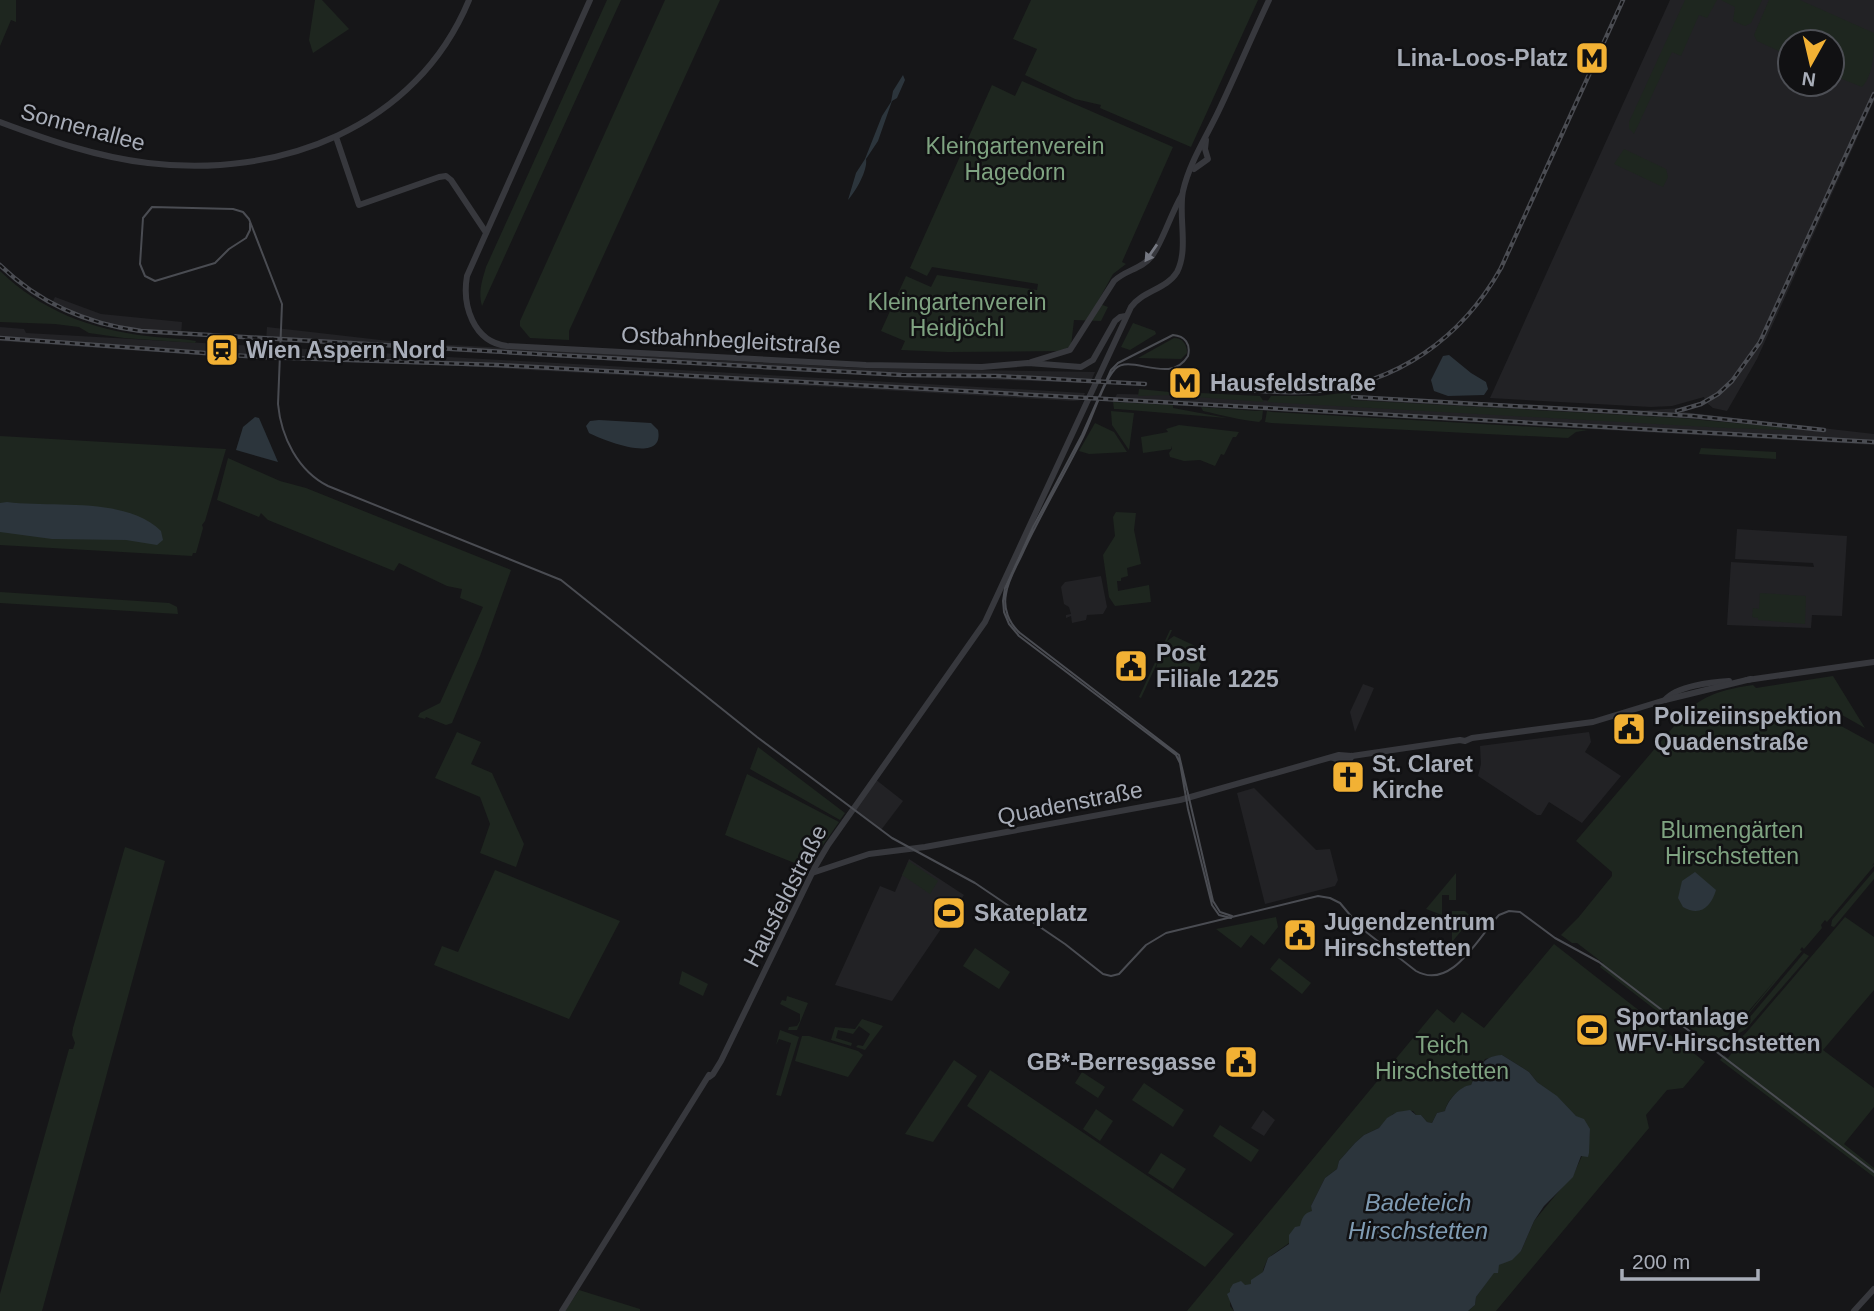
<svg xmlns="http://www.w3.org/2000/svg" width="1874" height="1311" font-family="Helvetica,sans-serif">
	<rect width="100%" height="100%" fill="#161618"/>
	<g fill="#222225" fill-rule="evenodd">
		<path d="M1670 0H1874V101L1757 359 1727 411 1713 408 1707 403 1683 412 1874 434V445L1113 402 1117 394 1170 395 1789 430 1745 423 1679 418 1350 400 1351 395 1634 411 1682 408 1705 400 1704 397 1672 406 1651 407 1490 398ZM1790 42H1832V84H1790Z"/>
		<polygon points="55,297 101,314 182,322 181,336 139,333 101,325 51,305"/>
		<polygon points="0,327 24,329 26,333 1085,393 1082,400 1073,401 462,366 226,357 0,341"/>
		<polygon points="267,327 398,342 859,368 1095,372 1090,383 916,377 618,361 266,341"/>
		<polygon points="1737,529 1847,536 1842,616 1812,615 1811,628 1727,625 1731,562 1814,567 1813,563 1735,559"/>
		<polygon points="1101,576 1107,607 1103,614 1087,615 1086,620 1072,623 1071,616 1066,618 1066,615 1071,614 1069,607 1064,604 1061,587 1065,582"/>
		<polygon points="1363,684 1374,688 1355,732 1350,712"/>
		<polygon points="1589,732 1591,742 1585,752 1621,776 1582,823 1549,802 1541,815 1537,815 1478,776 1481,764 1480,746"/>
		<polygon points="875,779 903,801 881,830 854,810"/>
		<polygon points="1254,788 1316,850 1330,849 1338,880 1335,886 1265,904 1237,793"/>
		<polygon points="909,859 964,895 892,1001 835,985 880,886 895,892"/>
		<polygon points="1263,1110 1275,1120 1264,1136 1251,1128"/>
	</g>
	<g fill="#1e261f">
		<polygon points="0,0 16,0 16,22 11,20 0,46"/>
		<polygon points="315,0 322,0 349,29 313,53 309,40"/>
		<path d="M607 0H621L482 306C478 292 482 281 486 267Z"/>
		<polygon points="665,0 720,0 569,331 569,340 530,338 520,326 520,321"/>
		<polygon points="1031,0 1258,0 1191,147 1100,108 1101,105 1075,99 1025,75 1037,49 1013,39"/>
		<polygon points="1685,0 1717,0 1707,18 1699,15 1681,56 1672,52 1634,134 1629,128 1629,122"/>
		<polygon points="1721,0 1762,0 1751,23 1745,26 1733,21 1735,7"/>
		<path d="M1769 0H1800L1874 33C1874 52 1874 74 1862 87L1832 75V42H1790V56L1757 41 1754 35Z"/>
		<polygon points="1022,81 1173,147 1122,262 1126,264 1113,274 1097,303 1108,307 1101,321 1074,320 1071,346 1061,351 948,352 901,350 905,341 881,331 906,276 931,287 937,275 1037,290 1038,284 932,267 927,276 910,268 992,85 1015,96"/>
		<polygon points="1624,149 1666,169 1668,177 1663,187 1614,164"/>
		<path d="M0 271C40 310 92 330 147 336 163 338 179 338 196 341L195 343 124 338 89 333 79 327 55 324 0 322Z"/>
		<polygon points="1133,323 1155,331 1156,334 1130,350 1121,347"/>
		<path d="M1174 338C1182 338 1187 344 1187 353L1181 359 1138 358Z"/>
		<polygon points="1139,389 1180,393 1181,392 1260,396 1264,402 1170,395 1138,396"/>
		<polygon points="1349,392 1351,392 1351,400 1679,418 1790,428 1790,430 1726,428 1267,402 1271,396 1319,396"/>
		<polygon points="1113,402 1173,405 1173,408 1227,418 1117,409 1114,409"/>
		<path d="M1201 407 1257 411 1263 410 1262 419 1259 422C1239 420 1222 415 1203 411Z"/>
		<polygon points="1111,411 1134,413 1129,450 1112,425"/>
		<polygon points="1267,411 1272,412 1588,430 1576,432 1568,438 1271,423 1265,422"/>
		<polygon points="1095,423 1114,432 1127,452 1089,454 1079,451"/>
		<polygon points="1179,425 1239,432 1236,437 1233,437 1224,455 1221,454 1215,466 1200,460 1184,461 1170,457 1169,453 1172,449 1171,446 1171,449 1143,453 1141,437 1168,432 1166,429"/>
		<polygon points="0,436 226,449 205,521 202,525 203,528 196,553 193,553 192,556 0,545"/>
		<polygon points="1701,448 1776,452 1776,459 1699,454"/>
		<polygon points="228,458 280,481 306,488 511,570 480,656 452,723 446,725 426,717 425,719 418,717 420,713 440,703 483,607 460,598 462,589 447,586 399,563 394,571 268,520 261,513 259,517 217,500"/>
		<polygon points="1116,512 1136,513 1134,530 1141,564 1127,568 1128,576 1121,578 1121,581 1117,581 1118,591 1149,585 1151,602 1115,606 1109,597 1103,555 1115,536 1113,517"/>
		<polygon points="0,592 169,603 177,607 178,614 0,603"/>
		<polygon points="1760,593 1806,596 1805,624 1758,620 1758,618 1752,617 1753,608 1759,609"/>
		<polygon points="1170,630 1172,630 1167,641 1174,636 1206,651 1192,685 1156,669 1158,661 1141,698 1139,697"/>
		<path d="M1833 676 1865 728 1826 706 1821 715 1874 744V863L1872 866 1874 864V866L1827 922 1825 920 1821 925 1822 928 1804 949 1802 947 1800 950 1802 951 1718 1050 1777 978 1716 1049 1682 1021 1675 1025 1600 967 1603 963 1577 943H1572L1561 935 1578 918 1612 876V872L1576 841 1687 711C1707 693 1727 689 1753 685L1756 688Z"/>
		<polygon points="457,732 481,742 471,764 492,773 524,844 516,867 480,853 490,824 480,797 435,778"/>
		<polygon points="758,747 845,813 840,820 750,769"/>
		<polygon points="747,774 839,822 807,868 725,835"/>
		<polygon points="125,847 165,861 42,1311 0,1311 0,1294 69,1049 73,1049 75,1043 72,1035 73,1028"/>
		<polygon points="909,861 938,881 930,894 902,875"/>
		<polygon points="495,870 620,921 569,1019 434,965 442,946 458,952"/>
		<polygon points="1874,871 1874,879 1834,927 1831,926 1832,920"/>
		<polygon points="1456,873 1456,900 1449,900 1449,895 1442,895 1442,915 1426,909"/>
		<polygon points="1452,911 1465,911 1472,918 1452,942"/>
		<polygon points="1436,914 1442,916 1441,932 1409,931 1416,920 1429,921"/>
		<polygon points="1276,917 1278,927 1264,945 1251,935 1241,948 1216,929"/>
		<polygon points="1845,917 1874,937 1874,990 1823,1050 1874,1088 1874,1107 1844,1144 1874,1168 1874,1177 1720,1060 1724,1055 1728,1058 1734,1050 1730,1046 1745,1034"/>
		<path d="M1554 944 1705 1062 1683 1088 1667 1090 1646 1115 1649 1128 1496 1311H1468L1475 1305 1476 1297 1499 1265 1521 1251 1534 1221 1574 1173 1589 1141 1590 1130 1553 1094 1537 1082 1529 1072 1502 1055 1485 1059 1471 1085C1460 1087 1447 1100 1445 1111L1437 1113 1432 1123 1427 1122 1421 1115H1416L1413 1111 1393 1114 1379 1128 1364 1135 1355 1143 1339 1161 1337 1169 1325 1178 1311 1206 1313 1211 1289 1243 1268 1258 1263 1270 1264 1272 1252 1285H1245L1231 1292 1230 1306 1234 1311H1187L1437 1009 1454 1023 1462 1012 1484 1028Z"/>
		<polygon points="975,948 1010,972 999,989 963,966"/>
		<polygon points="1804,953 1809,956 1746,1029 1733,1037"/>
		<polygon points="1279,958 1311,983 1302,994 1270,969"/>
		<polygon points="682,971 708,984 703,996 679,984"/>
		<polygon points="787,996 808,1003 797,1030 788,1030 789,1027 797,1026 800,1021 800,1014 780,1004 782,1000 786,1001"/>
		<polygon points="862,1019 883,1026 865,1050 856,1047 858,1045 863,1046 870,1034 859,1026 853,1034 838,1030 836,1038 852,1043 851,1046 831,1040 835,1027 855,1029"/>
		<polygon points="780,1030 799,1037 781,1096 776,1095 791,1043 779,1039 776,1045"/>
		<polygon points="802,1036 809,1036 858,1051 863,1055 848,1077 795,1061"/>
		<polygon points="954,1060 977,1076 933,1142 905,1134"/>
		<polygon points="990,1070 1234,1234 1205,1267 967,1106"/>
		<polygon points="1082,1072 1105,1087 1098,1098 1075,1083"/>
		<polygon points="1144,1083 1184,1110 1173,1127 1132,1100"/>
		<polygon points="1096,1109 1113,1121 1100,1141 1083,1129"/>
		<polygon points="1220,1125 1259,1150 1251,1162 1213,1136"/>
		<polygon points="1161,1153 1186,1169 1173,1189 1148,1173"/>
		<polygon points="579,1290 640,1309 640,1311 565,1311"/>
	</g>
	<g fill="#2c353c">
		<path d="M903 75 905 80 897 98 892 101 878 141 866 159C868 170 856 191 848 200L856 173 865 159 882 116 891 102 893 91Z"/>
		<polygon points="1449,355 1471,373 1486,382 1488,389 1484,395 1448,396 1434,391 1431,380 1443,356"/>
		<polygon points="255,417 259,418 278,462 236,450 243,427"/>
		<path d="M599 420 651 423 658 430C665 465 605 441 589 433L586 426 590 421Z"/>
		<path d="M7 502C53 508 125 496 161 531L163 540 157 545 126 540 52 539 0 532V503Z"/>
		<path d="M1695 872 1716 890C1711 907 1700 917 1683 907L1678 898 1682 881Z"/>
		<path d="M1502 1055 1529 1072 1537 1082 1557 1096 1576 1116 1584 1119 1590 1129 1589 1153 1588 1157 1581 1156 1573 1177 1544 1206 1534 1221 1521 1251 1512 1260 1499 1265 1498 1273H1494L1476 1297 1475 1305 1468 1311H1234L1227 1294 1230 1292V1289L1233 1284 1241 1281 1245 1285 1251 1284V1280L1263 1272 1268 1258 1289 1244V1235L1295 1227 1300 1226C1302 1218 1304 1213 1312 1211L1311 1206 1325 1178 1337 1169 1339 1161 1355 1143 1364 1135 1379 1128 1387 1118 1397 1112 1410 1110 1416 1115H1421L1427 1122 1432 1123 1437 1113 1445 1111C1447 1101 1461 1085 1471 1085 1480 1068 1481 1056 1502 1055Z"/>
	</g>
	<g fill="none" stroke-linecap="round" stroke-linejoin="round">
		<g stroke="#37383d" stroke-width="6">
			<path d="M590 0 467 276C462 305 473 342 507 346L866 365 982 367 1028 363 1081 367 1093 360 1115 321 1120 317 1126 316"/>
			<path d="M0 122C48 140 97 157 148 163 279 179 416 128 469 0"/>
			<polyline points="336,137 359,205 439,177 446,176 451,180 485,231"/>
			<polyline points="1194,169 1208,159 1205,149 1206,140"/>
			<path d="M1031 362 1070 350 1114 281C1125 270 1142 269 1152 256 1163 241 1171 213 1182 195"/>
			<polyline points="1747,680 1874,662"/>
			<path d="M1665 700C1676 686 1712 682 1729 681"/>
			<polyline points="1333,758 1339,760 1350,759 1352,756"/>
			<polyline points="812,873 869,854 925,847 1180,800 1339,755 1352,756 1460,740 1465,741 1472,738 1593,722 1665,700 1751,679"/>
			<path d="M709 1077 713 1074 721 1061 815 867 828 845 985 622 1131 307C1142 291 1167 289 1177 272 1189 249 1178 216 1183 191 1190 161 1207 136 1220 108 1237 72 1252 36 1269 0"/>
			<polyline points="562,1311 709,1075"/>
			<polyline points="1854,1311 1874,1289"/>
		</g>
		<g stroke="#4a4c52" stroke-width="2">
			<path d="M250 223V230L246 238 229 249 215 263 155 281 145 276 140 264 143 218 152 207 233 209 243 212 249 219 282 304 278 404C281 437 298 471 328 486L561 580 757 737 892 838 975 883 1065 944 1103 974 1111 976 1119 974 1146 945 1166 933 1318 896 1330 898 1340 903 1361 928 1416 971C1452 991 1478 937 1499 915L1509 911 1520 912 1555 938 1599 962 1874 1172"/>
			<path d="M1231 918 1219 915 1212 905 1188 809 1180 763 1176 755 1019 636 1009 624 1004 612 1003 601 1005 588 1033 527 1082 435 1111 370 1118 363 1173 335C1185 336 1191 344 1188 356 1170 386 1131 353 1115 369 1103 382 1092 419 1083 437 1064 475 1042 512 1024 550 1018 564 1008 579 1006 594 1003 609 1009 623 1020 633L1179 755 1213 901 1220 912 1232 916"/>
		</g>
		<defs>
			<g id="rail">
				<path d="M0 265C39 303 88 324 141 331L902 375 997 376 1145 384"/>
				<polyline points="0,338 260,357 498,365 1874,442"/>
				<path d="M1236 389C1263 391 1290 394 1317 391 1397 384 1462 338 1501 268L1623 0"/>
				<polyline points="1353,397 1693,416 1824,430"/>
				<polyline points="1677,411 1701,404 1718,394 1732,381 1760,342 1874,94"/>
			</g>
		</defs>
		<use href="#rail" stroke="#4a4c52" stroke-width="4.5"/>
		<use href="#rail" stroke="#111113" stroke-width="2" stroke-dasharray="5" stroke-linecap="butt"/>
	</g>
	<defs><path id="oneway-solid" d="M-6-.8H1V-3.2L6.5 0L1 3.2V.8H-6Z" transform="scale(1.75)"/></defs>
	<use fill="#757881" href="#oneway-solid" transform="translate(1151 253) rotate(125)"/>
	<defs>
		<symbol id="metro-square" viewBox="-11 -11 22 22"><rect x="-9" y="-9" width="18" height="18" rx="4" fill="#f2b134" stroke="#111113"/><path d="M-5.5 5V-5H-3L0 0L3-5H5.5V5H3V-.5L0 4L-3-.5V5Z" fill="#111"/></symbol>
		<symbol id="station-square" viewBox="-11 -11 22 22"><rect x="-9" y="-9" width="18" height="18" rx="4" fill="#f2b134" stroke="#111113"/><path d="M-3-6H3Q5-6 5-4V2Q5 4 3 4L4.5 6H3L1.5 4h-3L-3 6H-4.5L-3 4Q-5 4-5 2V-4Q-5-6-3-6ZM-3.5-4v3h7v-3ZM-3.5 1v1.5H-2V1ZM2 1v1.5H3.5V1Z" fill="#111"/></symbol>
		<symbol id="civic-square" viewBox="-11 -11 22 22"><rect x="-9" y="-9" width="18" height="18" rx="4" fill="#f2b134" stroke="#111113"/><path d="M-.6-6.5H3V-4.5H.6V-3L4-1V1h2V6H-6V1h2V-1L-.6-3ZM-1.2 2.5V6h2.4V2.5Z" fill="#111"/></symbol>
		<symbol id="church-square" viewBox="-11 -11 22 22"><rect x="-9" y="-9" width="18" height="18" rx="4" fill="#f2b134" stroke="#111113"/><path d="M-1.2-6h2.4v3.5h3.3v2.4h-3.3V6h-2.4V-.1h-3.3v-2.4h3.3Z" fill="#111"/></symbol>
		<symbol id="stadium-square" viewBox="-11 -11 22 22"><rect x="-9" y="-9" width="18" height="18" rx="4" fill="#f2b134" stroke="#111113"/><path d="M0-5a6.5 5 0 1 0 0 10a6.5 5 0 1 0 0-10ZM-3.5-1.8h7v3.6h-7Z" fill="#111"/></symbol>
	</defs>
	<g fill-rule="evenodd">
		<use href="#metro-square" x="1573" y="39" width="38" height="38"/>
		<use href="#station-square" x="203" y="331" width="38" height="38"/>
		<use href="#metro-square" x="1166" y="364" width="38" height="38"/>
		<use href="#civic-square" x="1112" y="647" width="38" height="38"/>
		<use href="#civic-square" x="1610" y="710" width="38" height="38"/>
		<use href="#church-square" x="1329" y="758" width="38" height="38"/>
		<use href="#stadium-square" x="930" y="894" width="38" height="38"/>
		<use href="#civic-square" x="1281" y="916" width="38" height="38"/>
		<use href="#stadium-square" x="1573" y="1011" width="38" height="38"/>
		<use href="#civic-square" x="1222" y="1043" width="38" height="38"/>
	</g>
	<g text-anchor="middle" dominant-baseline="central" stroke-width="5" stroke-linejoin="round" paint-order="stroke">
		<g font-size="23" font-weight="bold" fill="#a8adb8" stroke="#111113" text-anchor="start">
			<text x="1568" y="58" text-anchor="end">Lina-Loos-Platz</text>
			<text x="246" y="350">Wien Aspern Nord</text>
			<text x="1210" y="383">Hausfeldstraße</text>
			<text x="1156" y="653">Post<tspan x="1156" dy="26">Filiale 1225</tspan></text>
			<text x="1654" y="716">Polizeiinspektion<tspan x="1654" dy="26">Quadenstraße</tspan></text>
			<text x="1372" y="764">St. Claret<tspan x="1372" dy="26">Kirche</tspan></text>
			<text x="974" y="913">Skateplatz</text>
			<text x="1324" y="922">Jugendzentrum<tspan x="1324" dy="26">Hirschstetten</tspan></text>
			<text x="1616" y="1017">Sportanlage<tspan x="1616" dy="26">WFV-Hirschstetten</tspan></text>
			<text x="1216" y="1062" text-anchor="end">GB*-Berresgasse</text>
		</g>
		<g font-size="23" fill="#a8adb8" stroke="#111113">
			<text transform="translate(83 127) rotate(15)">Sonnenallee</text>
			<text transform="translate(731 340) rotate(3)">Ostbahnbegleitstraße</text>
			<text transform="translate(1070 803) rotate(-11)">Quadenstraße</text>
			<text transform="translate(785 896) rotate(-63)">Hausfeldstraße</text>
		</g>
		<g font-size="23" fill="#7fa381" stroke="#111113">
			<text x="1015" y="146">Kleingartenverein<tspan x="1015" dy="26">Hagedorn</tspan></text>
			<text x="957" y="302">Kleingartenverein<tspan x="957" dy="26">Heidjöchl</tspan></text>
			<text x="1732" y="830">Blumengärten<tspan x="1732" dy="26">Hirschstetten</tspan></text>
			<text x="1442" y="1045">Teich<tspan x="1442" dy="26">Hirschstetten</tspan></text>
		</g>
		<g font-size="24" font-style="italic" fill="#7f9bb3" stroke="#111113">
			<text x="1418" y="1202">Badeteich<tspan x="1418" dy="28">Hirschstetten</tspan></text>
		</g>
	</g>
	<g transform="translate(1811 63) rotate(188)"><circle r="33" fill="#111113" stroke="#4d4f55" stroke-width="2"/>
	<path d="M0-5L12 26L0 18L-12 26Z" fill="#f2b134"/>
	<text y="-10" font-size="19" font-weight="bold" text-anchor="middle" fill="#a8adb8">N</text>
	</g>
	<path d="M1622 1269v10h136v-10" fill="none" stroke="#a8adb8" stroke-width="3.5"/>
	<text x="1632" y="1269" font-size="21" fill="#a8adb8" stroke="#111113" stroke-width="5" paint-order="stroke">200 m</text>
</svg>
